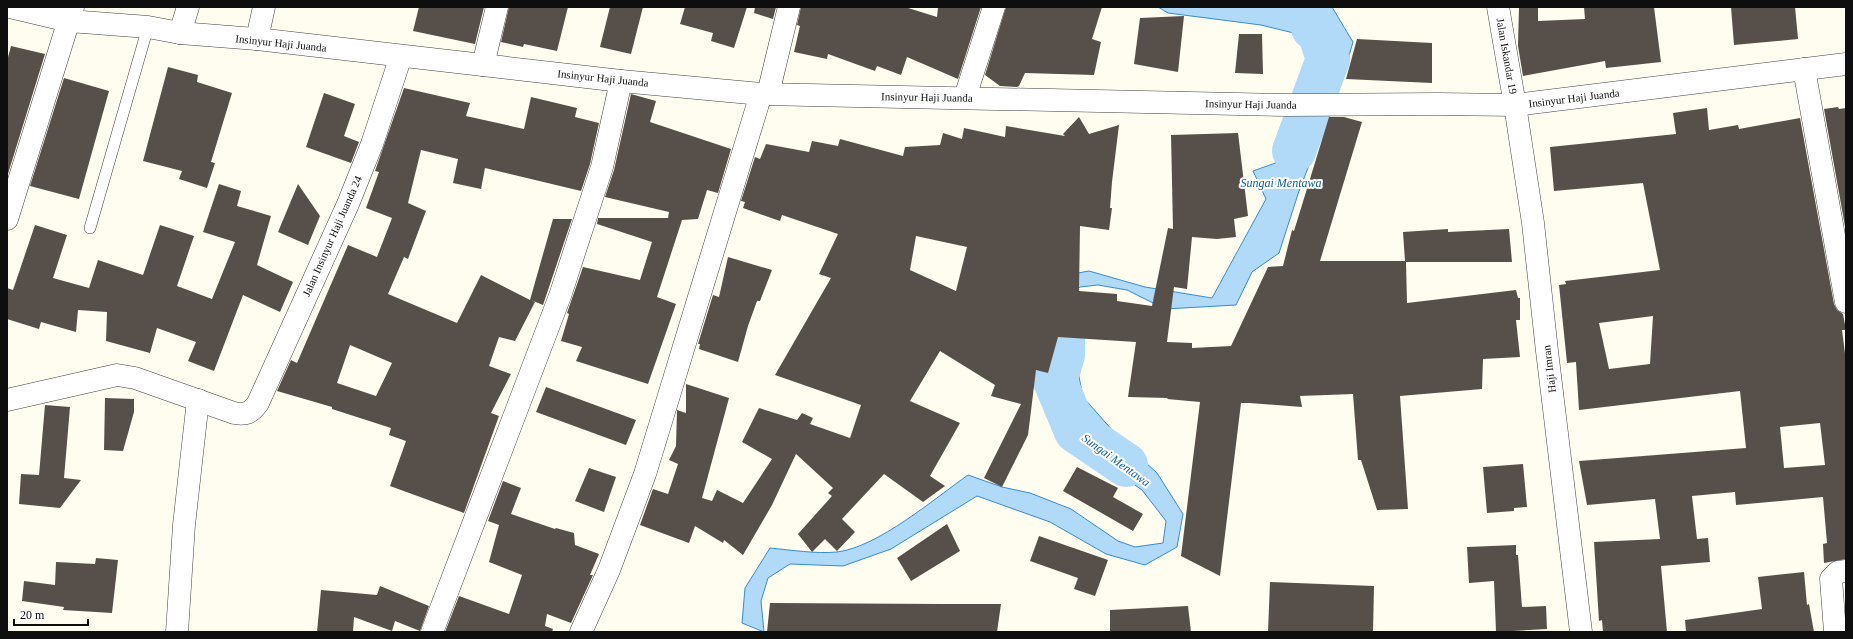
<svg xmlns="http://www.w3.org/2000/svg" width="1853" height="639" font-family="Georgia,serif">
	<rect width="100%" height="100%" fill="#fffdef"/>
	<g fill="#b1daf9" stroke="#358cd3">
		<polygon points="1158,7 1332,7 1353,42 1341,83 1310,83 1325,54 1310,37 1261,25 1168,13"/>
		<path d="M1294 114H1329L1299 191 1279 253 1252 272 1236 305 1165 309 1127 290 1098 285 1080 287 1074 292 1071 336 1083 397 1120 439 1157 473 1183 514 1177 547 1145 565 1106 554 1050 522 977 496 891 549 843 566 790 564 768 578 761 601 764 632 742 623 745 588 770 548C792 550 815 554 837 552 878 547 934 499 968 475L1002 487 1030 493 1071 509 1118 541 1135 547 1163 543 1166 521 1142 490 1122 476 1077 432 1055 381 1056 359 1052 317 1067 275 1089 271 1145 287 1212 298 1266 199 1253 171 1281 161Z"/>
	</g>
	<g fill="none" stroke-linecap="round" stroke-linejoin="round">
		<g stroke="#b1daf9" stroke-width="44">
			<polyline points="1294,151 1328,59 1319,32 1313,28"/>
			<polyline points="1063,323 1063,355 1055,381 1076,431 1126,465"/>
		</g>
	</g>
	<g fill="#57504a" fill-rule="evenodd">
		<polygon points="419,7 484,7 475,44 413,31"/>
		<polygon points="509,7 568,7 557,51 524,44 523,47 501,42"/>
		<polygon points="610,7 643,7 631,54 600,47"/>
		<polygon points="685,7 747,7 734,48 711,41 713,33 680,24"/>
		<polygon points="755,7 776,7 773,19 754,13"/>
		<polygon points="801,7 905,7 937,17 938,7 981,7 958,79 907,57 901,75 877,66 875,71 828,54 827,59 794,52 800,26 797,25"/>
		<polygon points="1006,7 1102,7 1092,39 1101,42 1094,75 1025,73 1019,86 1017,87 1000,86 985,75"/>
		<polygon points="1519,7 1538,7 1538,21 1585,19 1584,7 1654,7 1661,62 1606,68 1605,61 1523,76 1518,46"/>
		<polygon points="1731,7 1795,7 1798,39 1734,45"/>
		<polygon points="1184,16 1178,72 1134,64 1140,18"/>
		<polygon points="1239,34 1262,34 1263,74 1235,73"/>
		<polygon points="1357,39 1432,43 1432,83 1346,79"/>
		<polygon points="11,46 45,54 7,177 7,61"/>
		<polygon points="168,67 198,75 197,82 232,93 211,162 215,163 207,188 179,179 182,171 143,161"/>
		<polygon points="64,78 109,91 79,199 30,186"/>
		<path d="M404 88 470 103 466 116 524 129 531 97 577 108 575 117 599 123 590 164 581 191 485 168 481 189 453 183 458 159 421 150 408 203 426 211 408 259 404 257 388 294 457 323 481 275 530 300 553 219H572L543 305 531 300 535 302 515 341 499 337 489 366 511 374 491 413 499 416 464 513 390 486 406 441 389 435 391 428 332 409V407L277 391 291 360 297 363 348 245 377 257 392 218 366 208 379 172 375 171ZM350 345 392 363 376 396 337 383Z"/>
		<polygon points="324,93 355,104 344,136 359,142 351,163 306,147"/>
		<polygon points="631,94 656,101 650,122 731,149 718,193 707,190 698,219 682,220 657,297 676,304 648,384 576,361 582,347 561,341 569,314 567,313 583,267 640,280 652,242 597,224 598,218 668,218 669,212 605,197 614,170"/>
		<polygon points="1838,107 1839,109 1846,108 1846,232 1824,109"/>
		<path d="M1707 108 1709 130 1738 125 1739 129 1800 118 1834 304 1837 310 1843 314 1846 330H1842L1846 361V559L1824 563 1823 544 1827 543 1823 497 1736 505 1735 492 1692 496 1697 539 1708 538 1710 562 1661 566 1667 632H1603L1602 620 1599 621 1594 542 1660 539 1655 499 1587 505 1579 461 1746 448 1740 391 1579 410 1576 362 1567 363 1559 285 1566 284 1565 281 1660 270 1643 183 1554 191 1550 147 1676 134 1673 113ZM1653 316 1650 364 1609 369 1599 323ZM1820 423 1825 465 1784 468 1780 427Z"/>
		<path d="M1079 117 1089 134 1119 125 1112 182 1110 208H1112L1109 230 1080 226 1079 291 1117 294V301L1152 306 1168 228 1173 229 1171 135 1238 133 1248 216 1234 219 1236 237 1217 239 1192 237 1187 289 1174 287 1167 342 1192 343V348L1231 346 1268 267 1283 266 1292 230 1294 231 1329 117H1344L1362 122 1320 261H1405L1403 232 1448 229V232L1509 229 1512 262H1406L1407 303 1516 290 1518 298H1520V320H1516L1520 357 1483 359 1482 389 1400 396 1408 509 1377 510 1361 460H1358L1353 394 1300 396 1302 407 1249 403H1241L1220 576 1181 556 1200 402 1167 399 1168 398 1128 397 1136 342 1058 337 1048 373 1036 370 1028 435 1002 487 984 478 1021 404 991 396 995 385 940 351 910 401 960 423 930 476 945 486 923 502 884 474 842 519 855 532 837 551 825 539 812 552 798 534 832 496 828 493 833 488 796 454 772 505 743 555 724 540 723 543 695 526 689 543 640 525 653 489 668 494 678 464 669 460 676 446 677 410 686 413V384L729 398 702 498 712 501 717 490 743 503 772 459 742 442 759 408 797 420 802 413 813 418 810 424 850 438 861 405 775 375 831 278 819 274 838 234 782 215 780 221 743 208 745 202 741 201 755 157 760 159 766 144 809 152 812 141 838 146 840 139 903 156 905 147 940 145 943 133 962 139 964 128 1005 137 1006 126 1065 136 1063 134ZM916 236 967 247 956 291 910 270Z"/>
		<polygon points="219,184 241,191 237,206 271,216 257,265 293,282 280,312 243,295 214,371 188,361 196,342 157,328 150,353 106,341 107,312 78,310 76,332 41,322 39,329 7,319 7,288 13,290 35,225 67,235 53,278 89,288 98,260 143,275 160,225 194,236 177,286 212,299 235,242 203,232"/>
		<polygon points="298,184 320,216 308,245 278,232"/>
		<polygon points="728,257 772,270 760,301 757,301 748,326 738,362 699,349 700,344 698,344 713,295 719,297"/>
		<polygon points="546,387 636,420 626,445 536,412"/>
		<polygon points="105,398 134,399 134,412 123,451 104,450"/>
		<polygon points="45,405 70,407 64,478 81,480 60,508 19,504 21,474 39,475"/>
		<polygon points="1523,464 1527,507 1514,508 1514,511 1487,513 1483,467"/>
		<polygon points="1077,467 1118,488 1113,497 1143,514 1133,531 1063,491"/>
		<polygon points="589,468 616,477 604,512 575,501"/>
		<polygon points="503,481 521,488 511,514 555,529 556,528 574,533 575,545 599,554 590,575 593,575 571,623 547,614 545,626 553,629 552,632 445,632 459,596 509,614 522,575 489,562 499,525 488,521"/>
		<polygon points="947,524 960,551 911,581 897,558"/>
		<polygon points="1039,536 1108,560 1095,596 1074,589 1078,578 1030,561"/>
		<polygon points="1516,545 1516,555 1518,555 1522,607 1546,606 1547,629 1496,632 1494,581 1469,583 1467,547"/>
		<polygon points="96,558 118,560 112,613 63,610 64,607 22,601 24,581 55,585 56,562 95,564"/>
		<polygon points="1804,572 1807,605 1809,604 1814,632 1686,632 1685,620 1762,609 1758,577"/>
		<polygon points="1270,582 1374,586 1373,632 1268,632"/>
		<polygon points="380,586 429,606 420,631 395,621 392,631 354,617 353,632 317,632 321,590 377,595"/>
		<polygon points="770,603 942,604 1001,604 997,632 767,632"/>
		<polygon points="1188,606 1191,632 1110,632 1110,610"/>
	</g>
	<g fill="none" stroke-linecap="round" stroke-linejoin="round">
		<defs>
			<polyline id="service" points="90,228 148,27"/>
			<g id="minor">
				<polyline points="1498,7 1515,105"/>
				<polyline points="180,33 188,7"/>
				<polyline points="257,39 264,7"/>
				<polyline points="483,65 497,7"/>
				<polyline points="1804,69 1846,302"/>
				<polyline points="768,94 789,7"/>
				<polyline points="965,97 994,7"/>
				<polyline points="7,219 73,7"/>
				<path d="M7 400 117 375 135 378 234 413C246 415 251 413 258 403L348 204 372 144 401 56"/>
				<polyline points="177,632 184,525 198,400"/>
				<polyline points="432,632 560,296 602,167 621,81"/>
				<polyline points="581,632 609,570 645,474 761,94"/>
				<polyline points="1835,632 1831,579 1838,572 1846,571"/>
			</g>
			<g id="tertiary">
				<polyline points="10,7 69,21 148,27 180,33 257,39 621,81 761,94 1286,105 1438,104 1515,105 1846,64"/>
				<polyline points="1515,105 1533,223 1547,351 1581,632"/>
			</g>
		</defs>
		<use href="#service" stroke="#414141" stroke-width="12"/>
		<use href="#minor" stroke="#414141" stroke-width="23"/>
		<use href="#tertiary" stroke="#414141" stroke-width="23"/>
		<use href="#service" stroke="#fff" stroke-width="11"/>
		<use href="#minor" stroke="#fff" stroke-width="22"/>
		<use href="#tertiary" stroke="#fff" stroke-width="22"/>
	</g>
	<g text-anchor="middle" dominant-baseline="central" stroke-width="4" stroke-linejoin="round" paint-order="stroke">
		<g font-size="11" fill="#0e0e0e" stroke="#fff">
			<text transform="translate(281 43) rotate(6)">Insinyur Haji Juanda</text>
			<text transform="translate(1507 56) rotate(80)">Jalan Iskandar 19</text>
			<text transform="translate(603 78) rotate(6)">Insinyur Haji Juanda</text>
			<text transform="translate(927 97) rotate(1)">Insinyur Haji Juanda</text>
			<text transform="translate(1574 98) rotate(-7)">Insinyur Haji Juanda</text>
			<text transform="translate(1251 104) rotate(1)">Insinyur Haji Juanda</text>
			<text transform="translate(332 236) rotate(-66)">Jalan Insinyur Haji Juanda 24</text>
			<text transform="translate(1549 369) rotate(-97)">Haji Imran</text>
		</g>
		<g font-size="12" font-style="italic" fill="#115da6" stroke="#fff">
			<text x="1281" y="183">Sungai Mentawa</text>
			<text transform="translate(1116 460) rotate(36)">Sungai Mentawa</text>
		</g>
	</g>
	<rect width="1853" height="639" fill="none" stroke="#0e0e0e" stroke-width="16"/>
	<path d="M14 619v6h74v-6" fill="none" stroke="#0e0e0e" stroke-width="2"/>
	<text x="20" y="619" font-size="12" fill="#0e0e0e" stroke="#ffffff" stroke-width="3" paint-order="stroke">20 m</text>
</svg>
